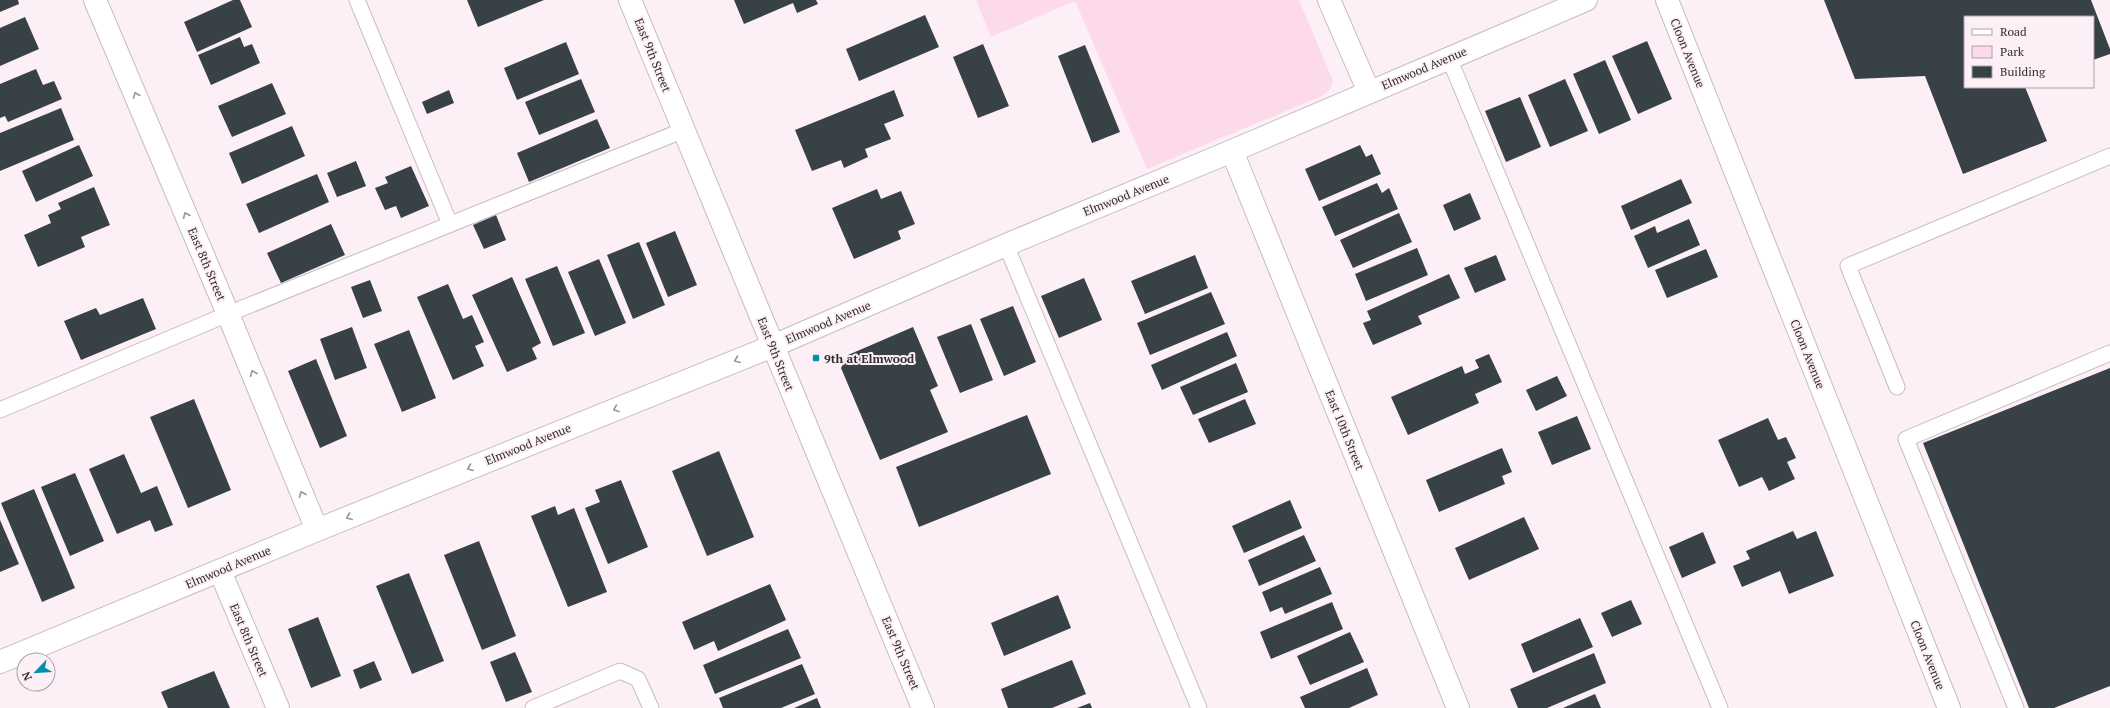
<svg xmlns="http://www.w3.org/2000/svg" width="2110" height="708" font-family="'PT Serif',serif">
	<rect width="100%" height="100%" fill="#fcf0f6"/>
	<polygon fill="#fddaea" points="976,0 1299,0 1333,81 1330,90 1322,96 1147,169 1075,1 991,37"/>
	<g fill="#384145">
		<polygon points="0,0 18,0 19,4 0,12"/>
		<polygon points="233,0 240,0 252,27 197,52 184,22"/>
		<polygon points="467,0 544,0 478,27"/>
		<polygon points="734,0 816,0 818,4 797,13 793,3 744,24"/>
		<polygon points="1824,0 2091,0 2110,49 2110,54 2093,60 2093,17 1965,17 1965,87 2025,87 2047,141 1963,174 1925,76 1855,79"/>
		<polygon points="925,15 939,47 859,81 846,49"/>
		<polygon points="25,17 39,49 0,66 0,28"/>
		<polygon points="240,37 244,47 252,44 260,63 211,85 198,55"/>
		<polygon points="1647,41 1672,99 1638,114 1612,56"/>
		<polygon points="566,42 579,74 517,100 504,68"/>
		<polygon points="983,44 1009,106 978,118 953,57"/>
		<polygon points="1085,45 1120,132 1092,143 1058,56"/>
		<polygon points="1605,60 1631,120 1599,134 1573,74"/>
		<polygon points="36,69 43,85 54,81 62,99 8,122 5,116 0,118 0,84"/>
		<polygon points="581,79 595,112 539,135 525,102"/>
		<polygon points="1565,79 1588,131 1550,147 1528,95"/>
		<polygon points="272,83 286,114 232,137 218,106"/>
		<polygon points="449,90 454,103 427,114 422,102"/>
		<polygon points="894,90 904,116 884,124 891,139 865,149 868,157 844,168 841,160 812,171 795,130"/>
		<polygon points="1520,97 1541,147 1506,162 1485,111"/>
		<polygon points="61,108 74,140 0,171 0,133"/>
		<polygon points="597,119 610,148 529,182 517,153"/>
		<polygon points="292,126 305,156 242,184 229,153"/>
		<polygon points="79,145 93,176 36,202 22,171"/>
		<polygon points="1360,145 1366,157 1372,154 1381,174 1319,201 1305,169"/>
		<polygon points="356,161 366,186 337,197 327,173"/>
		<polygon points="411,166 429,206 401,218 396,206 385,210 375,188 388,183 385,177"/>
		<polygon points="317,174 329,202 259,233 246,204"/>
		<polygon points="1681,179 1692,203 1631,230 1621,206"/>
		<polygon points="1377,183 1382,193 1389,188 1398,209 1335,236 1322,207"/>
		<polygon points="94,187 110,225 81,237 85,247 38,267 24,235 51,223 48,215 61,209 58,203"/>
		<polygon points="877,189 881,199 901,191 915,224 898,231 901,239 854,259 832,208"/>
		<polygon points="1470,193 1481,219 1454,231 1443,205"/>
		<polygon points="1399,213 1412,242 1353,268 1340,240"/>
		<polygon points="496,215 506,240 484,249 473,225"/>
		<polygon points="1689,219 1700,245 1648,268 1634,236 1655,226 1657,233"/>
		<polygon points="331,224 345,255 281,283 267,253"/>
		<polygon points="675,231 697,285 668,297 646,243"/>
		<polygon points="639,242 665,305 633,319 607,255"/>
		<polygon points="1417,248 1428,275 1366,301 1355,274"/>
		<polygon points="1706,249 1718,277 1667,298 1655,270"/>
		<polygon points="1195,255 1208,288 1145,314 1131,281"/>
		<polygon points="1496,255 1506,280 1475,293 1464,268"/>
		<polygon points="599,259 626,323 595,336 568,272"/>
		<polygon points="557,266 585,333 553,346 525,279"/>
		<polygon points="1449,274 1460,298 1418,316 1422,324 1373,345 1363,323 1371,320 1367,311"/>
		<polygon points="512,277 541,343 532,348 537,359 507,372 472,295"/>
		<polygon points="1084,278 1102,320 1059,338 1041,296"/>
		<polygon points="370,280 382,311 363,318 351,287"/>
		<polygon points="448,284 463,319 472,315 484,342 475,346 484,366 453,380 417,297"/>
		<polygon points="1211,292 1225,324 1150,355 1137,323"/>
		<polygon points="143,298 156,329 81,360 64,321 96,308 100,315"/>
		<polygon points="1013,306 1036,362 1004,376 980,319"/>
		<polygon points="971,324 993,380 960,393 937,337"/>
		<polygon points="352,327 367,368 335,380 320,339"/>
		<polygon points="913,327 938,386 930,390 948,432 880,460 841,368 848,355"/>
		<polygon points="409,330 436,398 402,412 374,344"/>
		<polygon points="1227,332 1237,356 1162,390 1151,365"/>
		<polygon points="1489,354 1502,382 1475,394 1479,403 1408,435 1391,397 1462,366 1465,374 1479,368 1475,360"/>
		<polygon points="316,359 347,436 320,448 288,371"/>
		<polygon points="1236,363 1248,392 1193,415 1180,387"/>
		<polygon points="2110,368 2110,686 2054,708 2029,708 1923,443"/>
		<polygon points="1557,376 1567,396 1536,411 1526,390"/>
		<polygon points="194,399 231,490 188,508 150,417"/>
		<polygon points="1245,399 1256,424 1209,443 1198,419"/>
		<polygon points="1027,415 1051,474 919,527 896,467"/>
		<polygon points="1577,416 1591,449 1552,465 1538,432"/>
		<polygon points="1768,418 1778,440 1786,437 1796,458 1787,462 1795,479 1769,491 1762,477 1739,487 1718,440"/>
		<polygon points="1502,448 1512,472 1502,476 1505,484 1439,512 1426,480"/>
		<polygon points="719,451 754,537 707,556 672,471"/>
		<polygon points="124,454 141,493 157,486 173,525 155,532 150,520 117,534 89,469"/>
		<polygon points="75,473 104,541 70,556 41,487"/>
		<polygon points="621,480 648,547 608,564 585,508 600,502 595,490"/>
		<polygon points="34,489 75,588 42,602 1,503"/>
		<polygon points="1290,500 1302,528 1244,553 1232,526"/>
		<polygon points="555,506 558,515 574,508 607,592 568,607 531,516"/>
		<polygon points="1524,517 1539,549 1469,580 1455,548"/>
		<polygon points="0,520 19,564 0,572"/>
		<polygon points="1793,531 1797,539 1816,531 1834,576 1789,594 1780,571 1742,587 1733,566 1750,559 1746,551"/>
		<polygon points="1703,532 1716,563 1682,578 1669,547"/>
		<polygon points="1304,535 1316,561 1259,586 1248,560"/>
		<polygon points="479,541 516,636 482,650 444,555"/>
		<polygon points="1320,567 1332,594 1285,614 1282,607 1270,612 1262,592"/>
		<polygon points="409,573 444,661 412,674 376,586"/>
		<polygon points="770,584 786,620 718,651 714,641 694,650 682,622"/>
		<polygon points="1058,595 1071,628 1004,656 991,623"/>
		<polygon points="1631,600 1642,624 1612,637 1601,613"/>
		<polygon points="1332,602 1343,629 1271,659 1260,632"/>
		<polygon points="318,617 341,676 311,688 288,629"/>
		<polygon points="1580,618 1593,647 1533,673 1521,644"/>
		<polygon points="788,629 801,658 715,694 703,665"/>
		<polygon points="1350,632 1364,662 1310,685 1297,656"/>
		<polygon points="515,652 532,692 506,702 490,662"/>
		<polygon points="1594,653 1606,683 1547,708 1518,708 1510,689"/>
		<polygon points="1072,660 1086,694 1052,708 1008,708 1001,689"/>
		<polygon points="374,661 382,680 360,689 353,670"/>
		<polygon points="802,664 815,694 781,708 723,708 719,698"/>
		<polygon points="1367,668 1378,695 1349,708 1305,708 1300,697"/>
		<polygon points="214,671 230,708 168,708 161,692"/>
		<polygon points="1595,694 1601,708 1563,708"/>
		<polygon points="817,698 821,708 794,708"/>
		<polygon points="1090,703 1092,708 1077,708"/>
	</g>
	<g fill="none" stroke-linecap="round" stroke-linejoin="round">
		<defs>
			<g id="lane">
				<polyline points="357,0 450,224"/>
				<polyline points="1449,58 1720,708"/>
				<polyline points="1006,245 1199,708"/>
				<polyline points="1897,387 1848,266 2110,156"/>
				<polyline points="0,410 228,314 684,130"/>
				<polyline points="533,708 620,671 638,679 651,708"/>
				<polyline points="2016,708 1906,439 2110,353"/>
			</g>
			<g id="street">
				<polyline points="95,0 228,314 317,530"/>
				<polyline points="1329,0 1369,92"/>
				<polyline points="1667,0 1949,708"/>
				<polyline points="1232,151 1458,708"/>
				<polyline points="220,571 278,708"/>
				<polyline points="0,662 317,530 773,346 1006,245 1232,151 1586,0"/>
			</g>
			<polyline id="secondary" points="630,0 923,708"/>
		</defs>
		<use href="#lane" stroke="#c6bbc0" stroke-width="17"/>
		<use href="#street" stroke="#c6bbc0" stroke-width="24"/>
		<use href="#secondary" stroke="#c6bbc0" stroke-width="24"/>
		<use href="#lane" stroke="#fff" stroke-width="15"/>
		<use href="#street" stroke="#fff" stroke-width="22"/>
		<use href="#secondary" stroke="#fff" stroke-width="22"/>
	</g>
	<defs><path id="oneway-chevron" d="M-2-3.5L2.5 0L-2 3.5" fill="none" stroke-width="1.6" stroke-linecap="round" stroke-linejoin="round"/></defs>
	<g stroke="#989696">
		<use href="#oneway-chevron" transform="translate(136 95) rotate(-113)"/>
		<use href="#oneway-chevron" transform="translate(186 215) rotate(-113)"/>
		<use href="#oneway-chevron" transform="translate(737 360) rotate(158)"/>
		<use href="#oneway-chevron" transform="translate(253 373) rotate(-112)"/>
		<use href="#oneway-chevron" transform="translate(616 409) rotate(158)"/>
		<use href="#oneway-chevron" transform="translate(470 468) rotate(158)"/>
		<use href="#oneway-chevron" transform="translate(302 494) rotate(-112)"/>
		<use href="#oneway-chevron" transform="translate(349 517) rotate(158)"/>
	</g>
	<rect fill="#078eac" stroke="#fcf0f6" stroke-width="1.5" x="812" y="354" width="8" height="8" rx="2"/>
	<g text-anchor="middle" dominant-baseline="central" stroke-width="4" stroke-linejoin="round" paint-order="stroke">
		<g font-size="12" fill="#302c2e" stroke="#fcf0f6">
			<text transform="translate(1688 53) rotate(68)">Cloon Avenue</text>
			<text transform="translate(653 55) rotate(68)">East 9th Street</text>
			<text transform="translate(1424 68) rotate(-23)">Elmwood Avenue</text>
			<text transform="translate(1126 195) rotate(-22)">Elmwood Avenue</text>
			<text transform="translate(207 264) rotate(67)">East 8th Street</text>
			<text transform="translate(828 322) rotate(-23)">Elmwood Avenue</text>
			<text transform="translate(776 354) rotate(68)">East 9th Street</text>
			<text transform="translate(1808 354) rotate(68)">Cloon Avenue</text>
			<text transform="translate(1345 430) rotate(68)">East 10th Street</text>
			<text transform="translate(528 444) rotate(-22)">Elmwood Avenue</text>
			<text transform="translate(228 567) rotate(-23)">Elmwood Avenue</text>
			<text transform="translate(249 640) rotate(67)">East 8th Street</text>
			<text transform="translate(901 653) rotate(67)">East 9th Street</text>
			<text transform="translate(1928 655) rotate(68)">Cloon Avenue</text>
		</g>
		<g font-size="12" font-weight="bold" fill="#302c2e" stroke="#fcf0f6" text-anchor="start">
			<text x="824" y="358">9th at Elmwood</text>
		</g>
	</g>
	<rect x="1964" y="16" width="130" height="72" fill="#fcf0f6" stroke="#aaa2a6"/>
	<rect x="1972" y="29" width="20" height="6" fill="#ffffff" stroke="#aaa2a6"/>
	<text x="2000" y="36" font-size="12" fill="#302c2e">Road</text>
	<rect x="1972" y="46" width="20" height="12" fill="#fddaea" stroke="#aaa2a6"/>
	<text x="2000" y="56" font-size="12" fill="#302c2e">Park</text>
	<rect x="1972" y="66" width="20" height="12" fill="#384145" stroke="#aaa2a6"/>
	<text x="2000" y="76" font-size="12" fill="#302c2e">Building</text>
	<g transform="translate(36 672) rotate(245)"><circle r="19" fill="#fcf0f6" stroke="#aaa2a6"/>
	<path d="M0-3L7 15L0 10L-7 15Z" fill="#078eac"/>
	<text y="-6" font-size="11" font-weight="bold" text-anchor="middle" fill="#302c2e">N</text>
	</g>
</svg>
